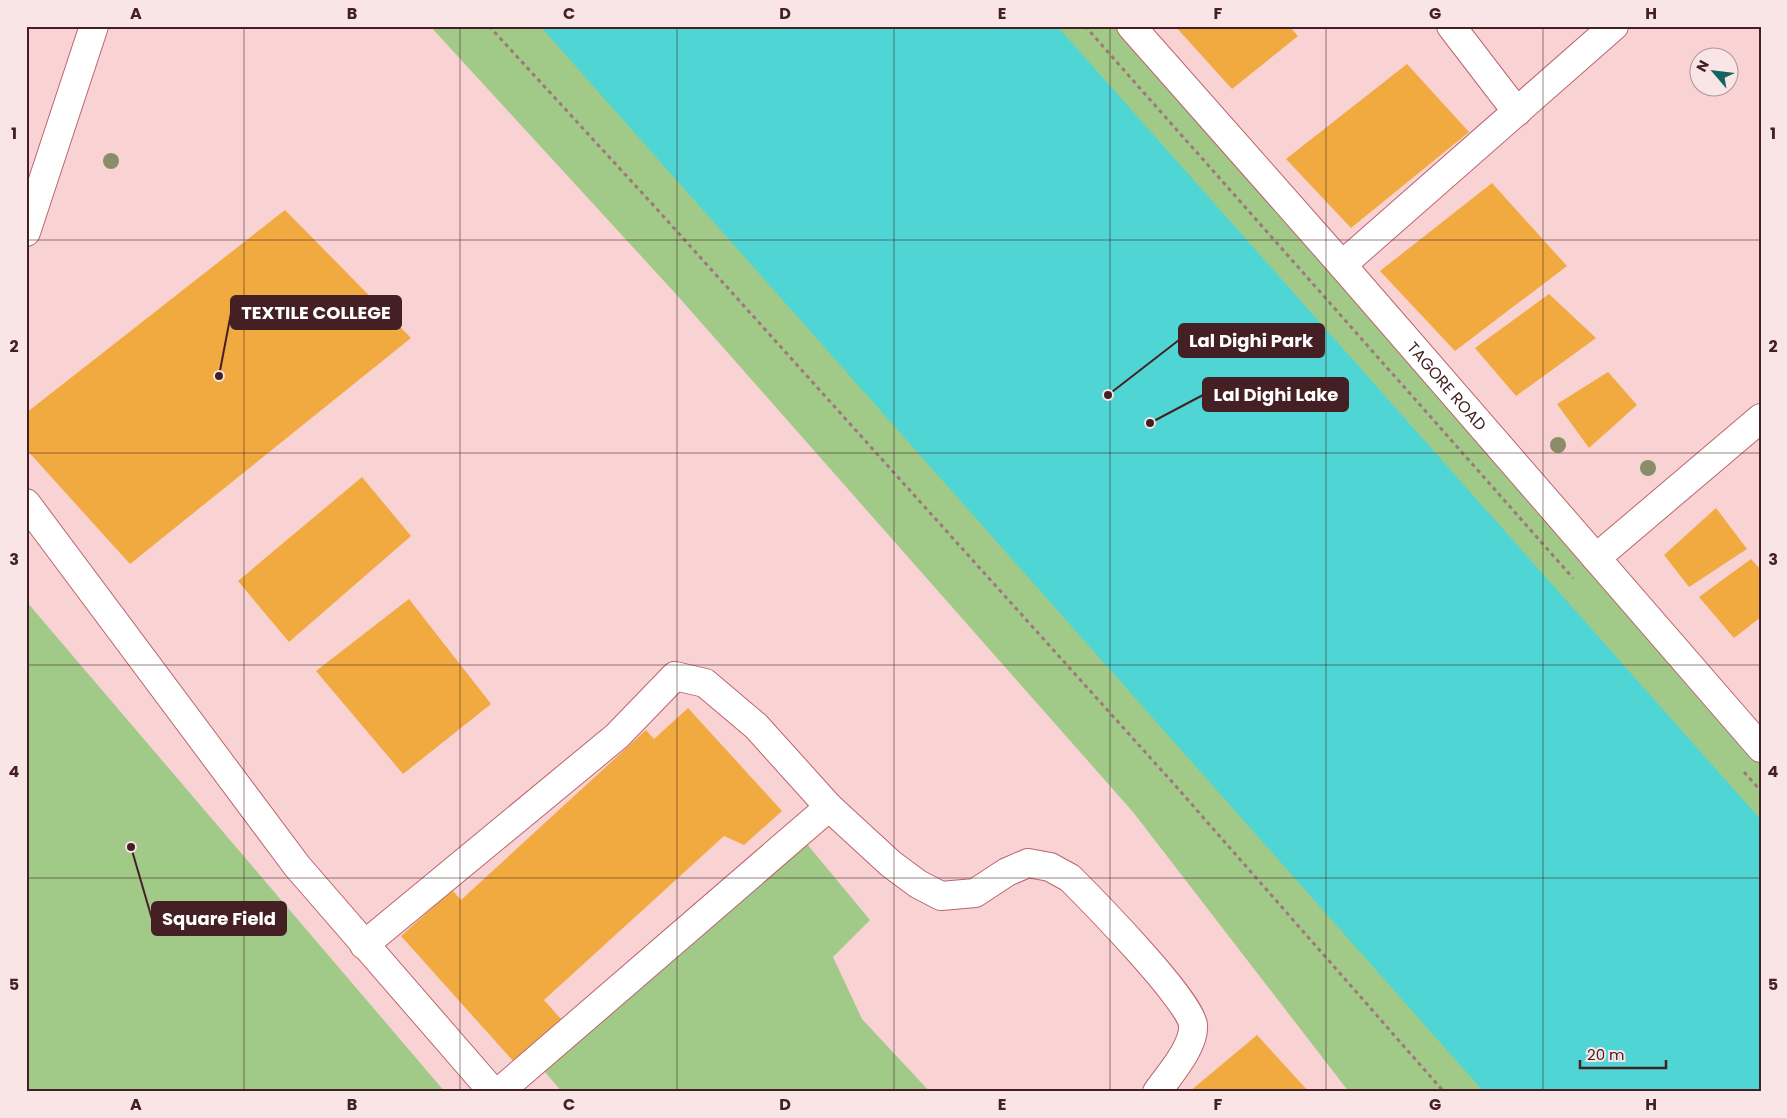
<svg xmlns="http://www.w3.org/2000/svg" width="1787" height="1118" font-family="Poppins,sans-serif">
	<rect width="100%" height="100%" fill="#f9d2d4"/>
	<g fill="#a1c988">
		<polygon points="430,26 1117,26 1761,763 1761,1092 1349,1092 1133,812 675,293"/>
		<polygon points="26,601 445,1092 26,1092"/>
		<polygon points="797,832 870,920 833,957 862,1019 930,1092 562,1092 540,1066"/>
	</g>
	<polygon fill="#4fd6d4" points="540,26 1057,26 1761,820 1761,1092 1484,1092"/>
	<g fill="#f1aa3f">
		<polygon points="1175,26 1289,26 1298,36 1232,89"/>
		<polygon points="1407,64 1469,132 1351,228 1286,159"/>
		<polygon points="1492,183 1567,266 1455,351 1380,271"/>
		<polygon points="285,210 411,338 130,564 26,449 26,413"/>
		<polygon points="1549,294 1596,338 1516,396 1475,348"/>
		<polygon points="1608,372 1637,405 1589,448 1557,404"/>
		<polygon points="362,477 411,536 289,642 238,581"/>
		<polygon points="1716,508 1747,549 1689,587 1664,555"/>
		<polygon points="1751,559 1761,570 1761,617 1734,638 1699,597"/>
		<polygon points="409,599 491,704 403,774 316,671"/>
		<polygon points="688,708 782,811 744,845 724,836 544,1000 561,1019 514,1062 401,936 452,890 461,900 646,730 654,739"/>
		<polygon points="1257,1035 1309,1092 1189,1092"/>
	</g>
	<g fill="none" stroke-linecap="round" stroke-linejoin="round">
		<defs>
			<g id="minor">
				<path id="s1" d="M1131 26 1342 265 1761 748"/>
				<polyline points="1451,26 1517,112"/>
				<polyline points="26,232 94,26"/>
				<polyline points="1342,265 1614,26"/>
				<polyline points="26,503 297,866 493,1092"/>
				<polyline points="1596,558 1761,418"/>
				<path d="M364 945 617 736 675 676 705 683 756 726 829 807 891 864 918 884 941 896 975 893 1007 872 1028 863 1050 867 1070 878C1092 900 1191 1001 1193 1025 1195 1046 1169 1075 1157 1092"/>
				<polyline points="499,1092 829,807"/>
			</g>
		</defs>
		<use href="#minor" stroke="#bb656f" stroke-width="30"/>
		<g stroke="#9e787b" stroke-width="3" stroke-dasharray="4 4" stroke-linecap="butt">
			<polyline points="489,26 655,207 1173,783 1444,1092"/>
			<polyline points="1085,26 1573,578"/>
			<polyline points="1744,772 1761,791"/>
		</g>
		<use href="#minor" stroke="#fff" stroke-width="28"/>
	</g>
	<g fill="#8a8d68">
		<circle cx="111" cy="161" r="8"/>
		<circle cx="1558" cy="445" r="8"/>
		<circle cx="1648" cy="468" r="8"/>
	</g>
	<path fill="none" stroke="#442024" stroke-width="1" stroke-opacity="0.55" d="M244 26V1092M460 26V1092M677 26V1092M894 26V1092M1110 26V1092M1326 26V1092M1543 26V1092M26 240H1761M26 453H1761M26 665H1761M26 878H1761"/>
	<g text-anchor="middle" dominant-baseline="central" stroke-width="4.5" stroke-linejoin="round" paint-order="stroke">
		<g font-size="16" fill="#442024" stroke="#f9e5e6">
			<text stroke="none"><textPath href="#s1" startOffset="479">TAGORE ROAD</textPath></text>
		</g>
	</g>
	<path fill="none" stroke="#442024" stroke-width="2" d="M219 376L231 313M1108 395L1179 340M1150 423L1203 395M131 847L152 919"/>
	<g fill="#442024" stroke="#f9e5e6" stroke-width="2">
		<circle cx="219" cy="376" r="5"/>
		<circle cx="1108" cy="395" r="5"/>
		<circle cx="1150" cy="423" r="5"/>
		<circle cx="131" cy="847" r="5"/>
	</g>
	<g fill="#442024" stroke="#442024" stroke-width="2">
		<rect x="231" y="296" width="170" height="33" rx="5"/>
		<rect x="1179" y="324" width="145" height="33" rx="5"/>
		<rect x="1203" y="378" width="145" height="33" rx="5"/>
		<rect x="152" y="902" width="134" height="33" rx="5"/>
	</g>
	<g font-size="18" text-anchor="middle" font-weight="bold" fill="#fff">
		<text x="316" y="319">TEXTILE COLLEGE</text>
		<text x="1251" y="347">Lal Dighi Park</text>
		<text x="1276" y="401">Lal Dighi Lake</text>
		<text x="219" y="925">Square Field</text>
	</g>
	<rect width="1787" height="1118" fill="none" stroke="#f9e5e6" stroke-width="55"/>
	<g transform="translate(1714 72) rotate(298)"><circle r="24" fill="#f9e5e6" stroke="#b19698"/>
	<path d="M0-4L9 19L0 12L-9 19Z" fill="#136362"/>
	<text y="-8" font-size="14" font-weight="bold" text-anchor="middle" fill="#442024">N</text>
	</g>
	<path d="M1580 1060v8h86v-8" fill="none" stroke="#442024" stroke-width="2.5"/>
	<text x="1587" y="1060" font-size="15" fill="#442024" stroke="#f9e5e6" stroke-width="4" paint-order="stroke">20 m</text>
	<rect x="28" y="28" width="1732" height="1062" fill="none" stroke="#442024" stroke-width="2"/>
	<g font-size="16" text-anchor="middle" font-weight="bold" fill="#442024">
		<text x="136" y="19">A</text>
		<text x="352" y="19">B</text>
		<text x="569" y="19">C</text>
		<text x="785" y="19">D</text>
		<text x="1002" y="19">E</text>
		<text x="1218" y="19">F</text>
		<text x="1435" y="19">G</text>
		<text x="1651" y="19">H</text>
		<text x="14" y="139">1</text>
		<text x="1773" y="139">1</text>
		<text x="14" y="352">2</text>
		<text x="1773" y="352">2</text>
		<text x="14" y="565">3</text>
		<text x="1773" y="565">3</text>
		<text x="14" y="777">4</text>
		<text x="1773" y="777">4</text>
		<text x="14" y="990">5</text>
		<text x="1773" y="990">5</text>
		<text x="136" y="1110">A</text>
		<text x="352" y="1110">B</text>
		<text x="569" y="1110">C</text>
		<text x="785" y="1110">D</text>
		<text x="1002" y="1110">E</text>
		<text x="1218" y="1110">F</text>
		<text x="1435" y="1110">G</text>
		<text x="1651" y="1110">H</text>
	</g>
</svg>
